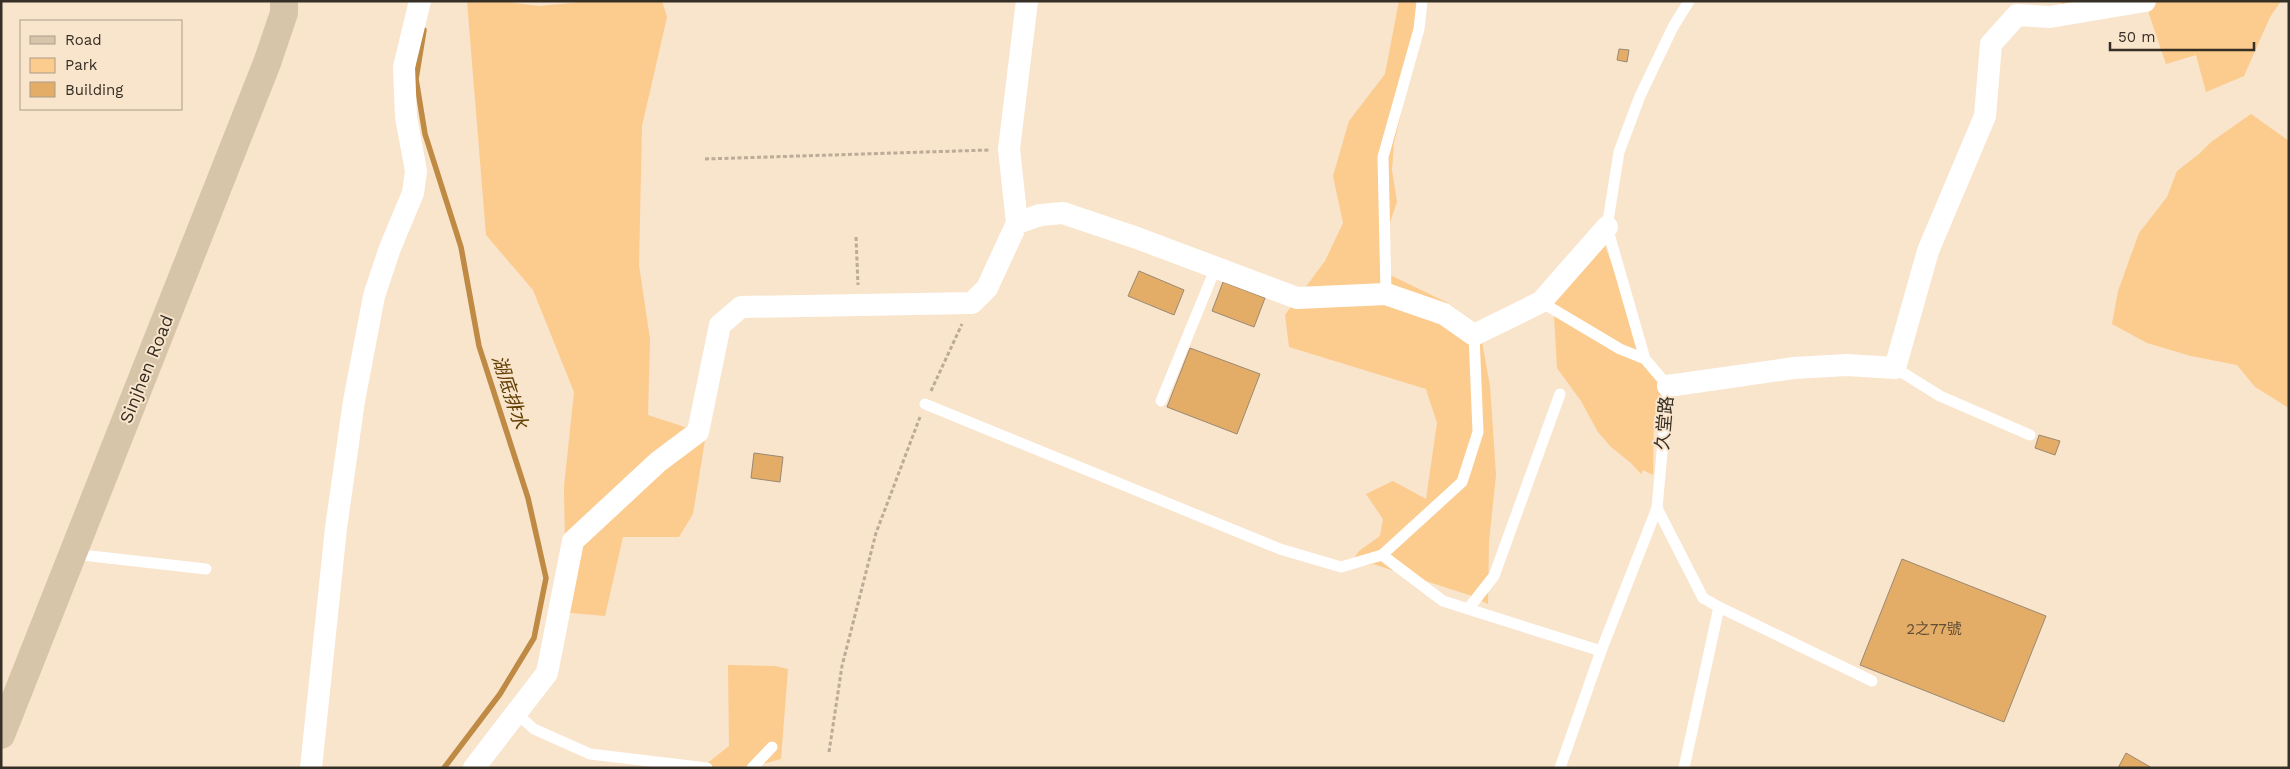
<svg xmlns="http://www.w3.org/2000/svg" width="2290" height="769" font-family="'Work Sans','Noto Sans TC',sans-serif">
	<rect width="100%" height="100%" fill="#f9e4cc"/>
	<g fill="#fccb8e">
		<polygon points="467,1 499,1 539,6 592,1 662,1 667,17 642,126 639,265 650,339 648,415 706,434 693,514 679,537 623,537 605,616 549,611 565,542 564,487 574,392 533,290 486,235"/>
		<polygon points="1399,1 1420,1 1419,38 1394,143 1392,170 1397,202 1387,231 1388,274 1448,303 1479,325 1490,386 1496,475 1489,541 1488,604 1469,595 1373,564 1346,570 1359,551 1380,536 1383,519 1366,494 1393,481 1426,499 1437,423 1426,389 1289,347 1285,315 1325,261 1343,223 1333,176 1349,121 1385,74"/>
		<polygon points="2058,1 2281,1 2270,17 2244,76 2206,92 2196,55 2166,64 2147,8 2083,19"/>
		<polygon points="2251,114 2289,141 2289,408 2255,387 2237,365 2191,356 2147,343 2112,324 2118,291 2139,233 2167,197 2177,171 2199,154 2211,142"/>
		<polygon points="1601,234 1645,358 1668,386 1654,419 1653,475 1643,470 1641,474 1631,463 1611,447 1598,432 1581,401 1557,368 1552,281"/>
		<polygon points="728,665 775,666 788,669 781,759 748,768 705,768 705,765 729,746"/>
	</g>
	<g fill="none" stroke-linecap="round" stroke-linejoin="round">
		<polyline stroke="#bf8a43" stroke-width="5.5" points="424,30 416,79 425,134 461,247 479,346 528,498 546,578 534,638 500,694 444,768"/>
	</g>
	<g fill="#e4ad67" stroke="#9b8872">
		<polygon points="1619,49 1629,50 1627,62 1617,60"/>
		<polygon points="1139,271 1184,290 1174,315 1128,296"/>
		<polygon points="1223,282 1265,298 1254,327 1212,311"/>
		<polygon points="1190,348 1260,374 1237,434 1167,407"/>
		<polygon points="2039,435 2060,441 2055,455 2035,448"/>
		<polygon points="754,453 783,457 780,482 751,478"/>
		<polygon points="1902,559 2046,616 2004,722 1860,665"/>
		<polygon points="2126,753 2152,768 2118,768"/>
	</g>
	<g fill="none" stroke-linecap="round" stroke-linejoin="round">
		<g stroke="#bcab97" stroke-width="3" stroke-dasharray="4 2.5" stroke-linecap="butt">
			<polyline points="705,159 989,150"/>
			<polyline points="856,237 858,285"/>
			<polyline points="931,391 962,324"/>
			<polyline points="829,752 842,666 876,533 920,417"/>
		</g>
		<g stroke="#fff" stroke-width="11">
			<polyline points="1386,294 1383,157 1419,29 1422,1"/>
			<polyline points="1541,302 1620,349 1645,359"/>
			<polyline points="1895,368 1940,396 2030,435"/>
			<polyline points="1161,401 1216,267"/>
			<polyline points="925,404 1280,549 1341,567 1382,555 1443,601 1468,609 1494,576 1560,394"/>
			<polyline points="1657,508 1703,598 1719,607"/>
			<polyline points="73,554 206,569"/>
			<polyline points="1382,555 1462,482 1478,432 1474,335"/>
			<polyline points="1468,609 1601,651"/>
			<polyline points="517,714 534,729 590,754 707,768"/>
			<polyline points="752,768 772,747"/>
			<polyline points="1560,768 1601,651 1657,508 1668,386 1645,359 1607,227 1619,152 1640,96 1673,27 1689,1"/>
			<polyline points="1684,768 1719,607 1872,681"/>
		</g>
		<g stroke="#fff" stroke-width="22">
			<polyline points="1017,223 1009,149 1027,1"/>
			<polyline points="1668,386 1794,368 1847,365 1895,368 1928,251 1985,116 1991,44 2017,15 2050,17 2145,1"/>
			<polyline points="311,768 336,528 354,401 374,296 390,248 413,193 416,171 406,117 404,67 420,1"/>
			<polyline points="474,768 547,673 573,541 658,462 698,432 720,325 741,307 972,303 987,288 1017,223 1040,215 1063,213 1137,238 1297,298 1386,294 1444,314 1474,335 1541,302 1607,227"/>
		</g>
		<polyline stroke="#d7c5aa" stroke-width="28" points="1,735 267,63 284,13 284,1"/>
	</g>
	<g text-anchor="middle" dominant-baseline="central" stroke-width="4" stroke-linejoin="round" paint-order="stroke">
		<g font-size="15" fill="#624e36">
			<text x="1934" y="629">2之77號</text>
		</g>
		<g font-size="18" fill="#362f25" stroke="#f9e4cc">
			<text transform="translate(146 369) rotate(-68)">Sinjhen Road</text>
			<text transform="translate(1664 423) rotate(-85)">久堂路</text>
		</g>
		<g font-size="19" font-style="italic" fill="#644005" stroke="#f9e4cc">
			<text transform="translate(510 392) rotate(72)">湖底排水</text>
		</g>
	</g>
	<rect width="2290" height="769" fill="none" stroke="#362f25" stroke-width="5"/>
	<rect x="20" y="20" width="162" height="90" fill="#f9e4cc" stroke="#ab9c89"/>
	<rect x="30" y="36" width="25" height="8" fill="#d7c5aa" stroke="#ab9c89"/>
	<text x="65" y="45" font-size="15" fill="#362f25">Road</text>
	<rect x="30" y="58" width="25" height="15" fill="#fccb8e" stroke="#ab9c89"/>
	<text x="65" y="70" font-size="15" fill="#362f25">Park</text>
	<rect x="30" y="82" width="25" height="15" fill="#e4ad67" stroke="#ab9c89"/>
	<text x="65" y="95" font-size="15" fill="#362f25">Building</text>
	<path d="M2110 42v8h144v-8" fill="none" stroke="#362f25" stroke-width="2.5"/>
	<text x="2118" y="42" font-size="15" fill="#362f25" stroke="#f9e4cc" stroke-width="4" paint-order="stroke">50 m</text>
</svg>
